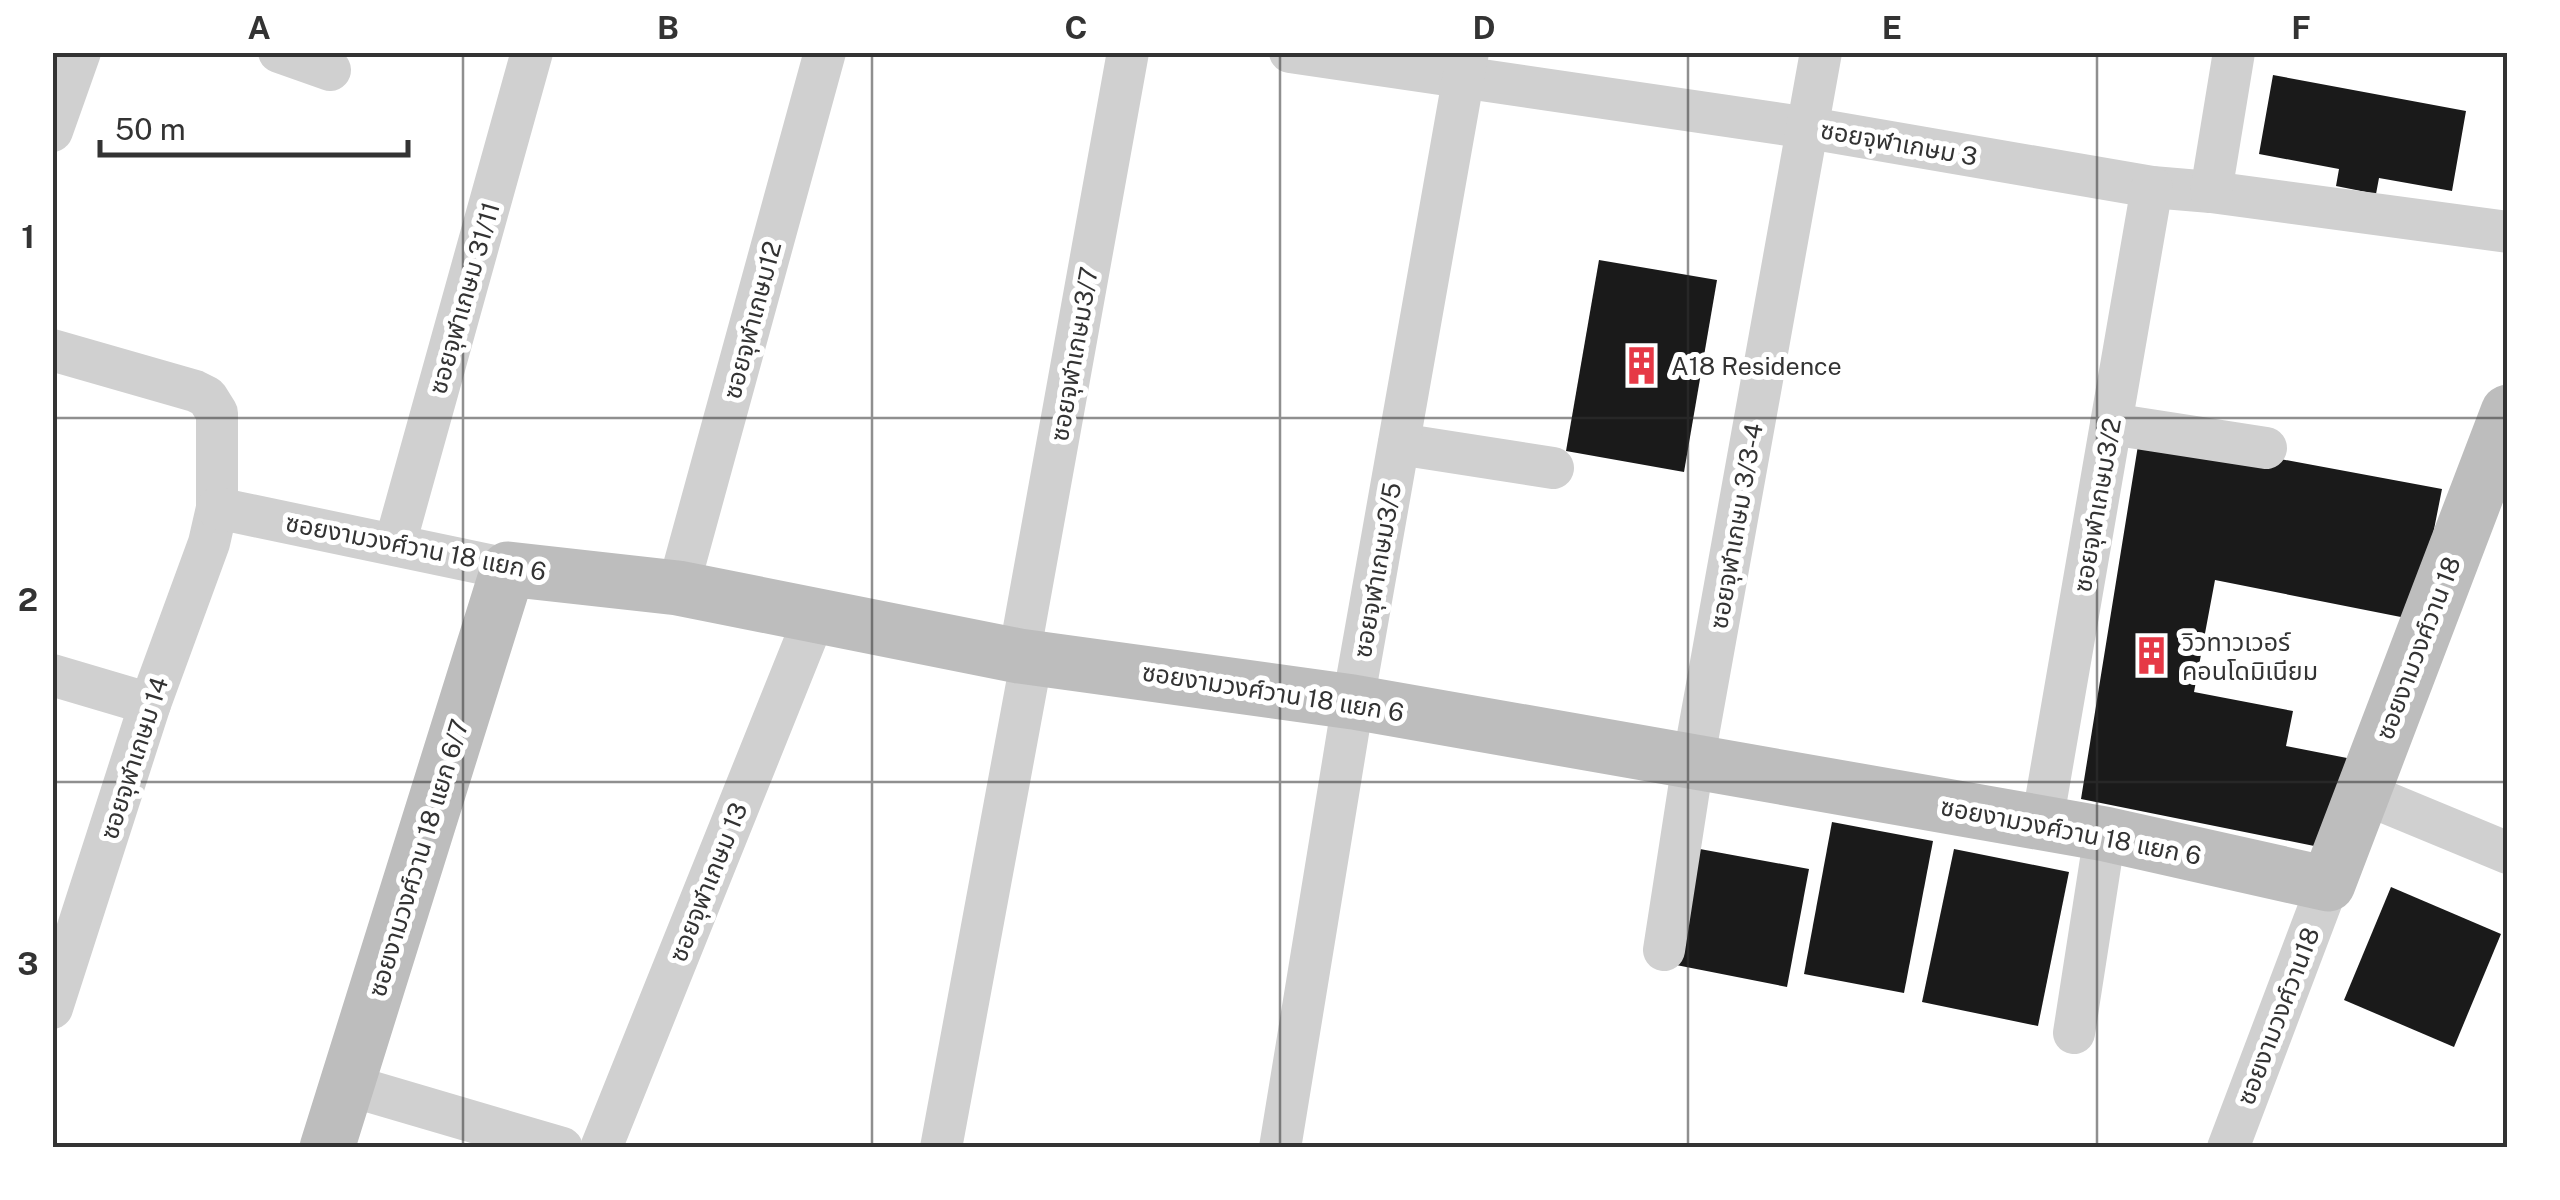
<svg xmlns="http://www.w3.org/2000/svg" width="2560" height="1200" font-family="'Public Sans','Noto Sans Thai',sans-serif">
	<rect width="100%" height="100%" fill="#fff"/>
	<g fill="#1a1a1a">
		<polygon points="2273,75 2466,111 2452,191 2379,178 2376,194 2336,186 2339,169 2259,154"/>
		<polygon points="1599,260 1717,280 1684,472 1566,451"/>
		<polygon points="2140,433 2442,489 2416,620 2215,580 2194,692 2293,711 2286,746 2347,758 2329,849 2081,799"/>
		<polygon points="1832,822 1933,841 1904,993 1804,974"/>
		<polygon points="1689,847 1809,869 1787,987 1666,963"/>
		<polygon points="1954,849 2069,872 2038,1026 1922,1002"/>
		<polygon points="2391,887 2501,934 2454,1047 2344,1000"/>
	</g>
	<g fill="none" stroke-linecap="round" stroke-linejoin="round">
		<g stroke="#d0d0d0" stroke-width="42">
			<polyline points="279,52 330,70"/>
			<polyline points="1290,52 1809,128 2152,187 2211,192 2508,232"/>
			<polyline points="52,131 80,52"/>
			<polyline points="2211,192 2234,52"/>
			<polyline points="52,350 195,391 207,397 217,413 217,508 209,543 150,704 52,1008"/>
			<polyline points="2111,424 2266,448"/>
			<polyline points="1399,444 1553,468"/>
			<polyline points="217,508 508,569"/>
			<polyline points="395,544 532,52"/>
			<polyline points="678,588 825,52"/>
			<polyline points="1019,656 1128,52"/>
			<polyline points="52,675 150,704"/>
			<polyline points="2363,793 2508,853"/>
			<polyline points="2042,823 2152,187"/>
			<polyline points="1664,950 1693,763 1821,52"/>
			<polyline points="2074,1033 2105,834"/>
			<polyline points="348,1085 562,1148"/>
			<polyline points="601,1148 815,616"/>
			<polyline points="941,1148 1032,657"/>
			<polyline points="1280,1148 1353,702 1468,52"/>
			<polyline points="2228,1148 2328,884"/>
		</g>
		<polyline stroke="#bdbdbd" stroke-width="55" points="327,1148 508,569 678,588 1019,656 1353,702 2105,834 2328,884 2508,412"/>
	</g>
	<path fill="none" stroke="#333" stroke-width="2.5" stroke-opacity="0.55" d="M463 52V1148M872 52V1148M1280 52V1148M1688 52V1148M2097 52V1148M52 418H2508M52 782H2508"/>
	<defs>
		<symbol id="building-bare" viewBox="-9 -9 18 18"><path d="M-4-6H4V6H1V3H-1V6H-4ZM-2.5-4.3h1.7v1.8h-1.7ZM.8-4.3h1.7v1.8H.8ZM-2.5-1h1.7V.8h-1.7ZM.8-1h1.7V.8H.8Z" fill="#e63946" stroke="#fff" stroke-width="2.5" paint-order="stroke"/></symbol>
	</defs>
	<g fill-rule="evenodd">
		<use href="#building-bare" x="1614" y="338" width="55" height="55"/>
		<use href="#building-bare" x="2124" y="628" width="55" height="55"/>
	</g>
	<g text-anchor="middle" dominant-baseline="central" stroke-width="10" stroke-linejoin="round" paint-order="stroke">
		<g font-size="25" fill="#333" stroke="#fff">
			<text transform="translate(1899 143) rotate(10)">ซอยจุฬาเกษม 3</text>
			<text transform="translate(464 298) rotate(-74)">ซอยจุฬาเกษม 31/11</text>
			<text transform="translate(752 320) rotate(-75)">ซอยจุฬาเกษม12</text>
			<text transform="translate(1074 354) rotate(-80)">ซอยจุฬาเกษม3/7</text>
			<text transform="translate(2097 505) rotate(-80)">ซอยจุฬาเกษม3/2</text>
			<text transform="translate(1736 526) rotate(-80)">ซอยจุฬาเกษม 3/3-4</text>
			<text transform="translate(416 547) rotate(11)">ซอยงามวงศ์วาน 18 แยก 6</text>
			<text transform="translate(1377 570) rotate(-80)">ซอยจุฬาเกษม3/5</text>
			<text transform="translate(2418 648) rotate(-69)">ซอยงามวงศ์วาน 18</text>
			<text transform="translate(1273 692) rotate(9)">ซอยงามวงศ์วาน 18 แยก 6</text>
			<text transform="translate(134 758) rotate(-72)">ซอยจุฬาเกษม 14</text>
			<text transform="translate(2071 831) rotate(11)">ซอยงามวงศ์วาน 18 แยก 6</text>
			<text transform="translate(418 858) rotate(-73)">ซอยงามวงศ์วาน 18 แยก 6/7</text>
			<text transform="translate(708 882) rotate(-68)">ซอยจุฬาเกษม 13</text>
			<text transform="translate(2278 1016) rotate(-69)">ซอยงามวงศ์วาน18</text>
		</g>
		<g font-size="25" fill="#333" stroke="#fff" text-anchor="start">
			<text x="1671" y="366">A18 Residence</text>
			<text x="2182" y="642">วิวทาวเวอร์<tspan x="2182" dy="29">คอนโดมิเนียม</tspan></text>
		</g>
	</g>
	<rect width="2560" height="1200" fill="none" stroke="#ffffff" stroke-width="110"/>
	<path d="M100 140v15h308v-15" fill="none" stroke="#333333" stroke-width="5"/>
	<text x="115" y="140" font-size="30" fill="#333333" stroke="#ffffff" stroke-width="8" paint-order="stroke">50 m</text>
	<rect x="55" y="55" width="2450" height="1090" fill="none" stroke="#333" stroke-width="4"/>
	<g font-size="32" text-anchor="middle" font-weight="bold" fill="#333">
		<text x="259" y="39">A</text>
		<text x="668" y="39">B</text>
		<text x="1076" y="39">C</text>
		<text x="1484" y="39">D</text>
		<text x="1892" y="39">E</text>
		<text x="2301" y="39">F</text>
		<text x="28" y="248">1</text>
		<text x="28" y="611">2</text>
		<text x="28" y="975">3</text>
	</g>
</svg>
